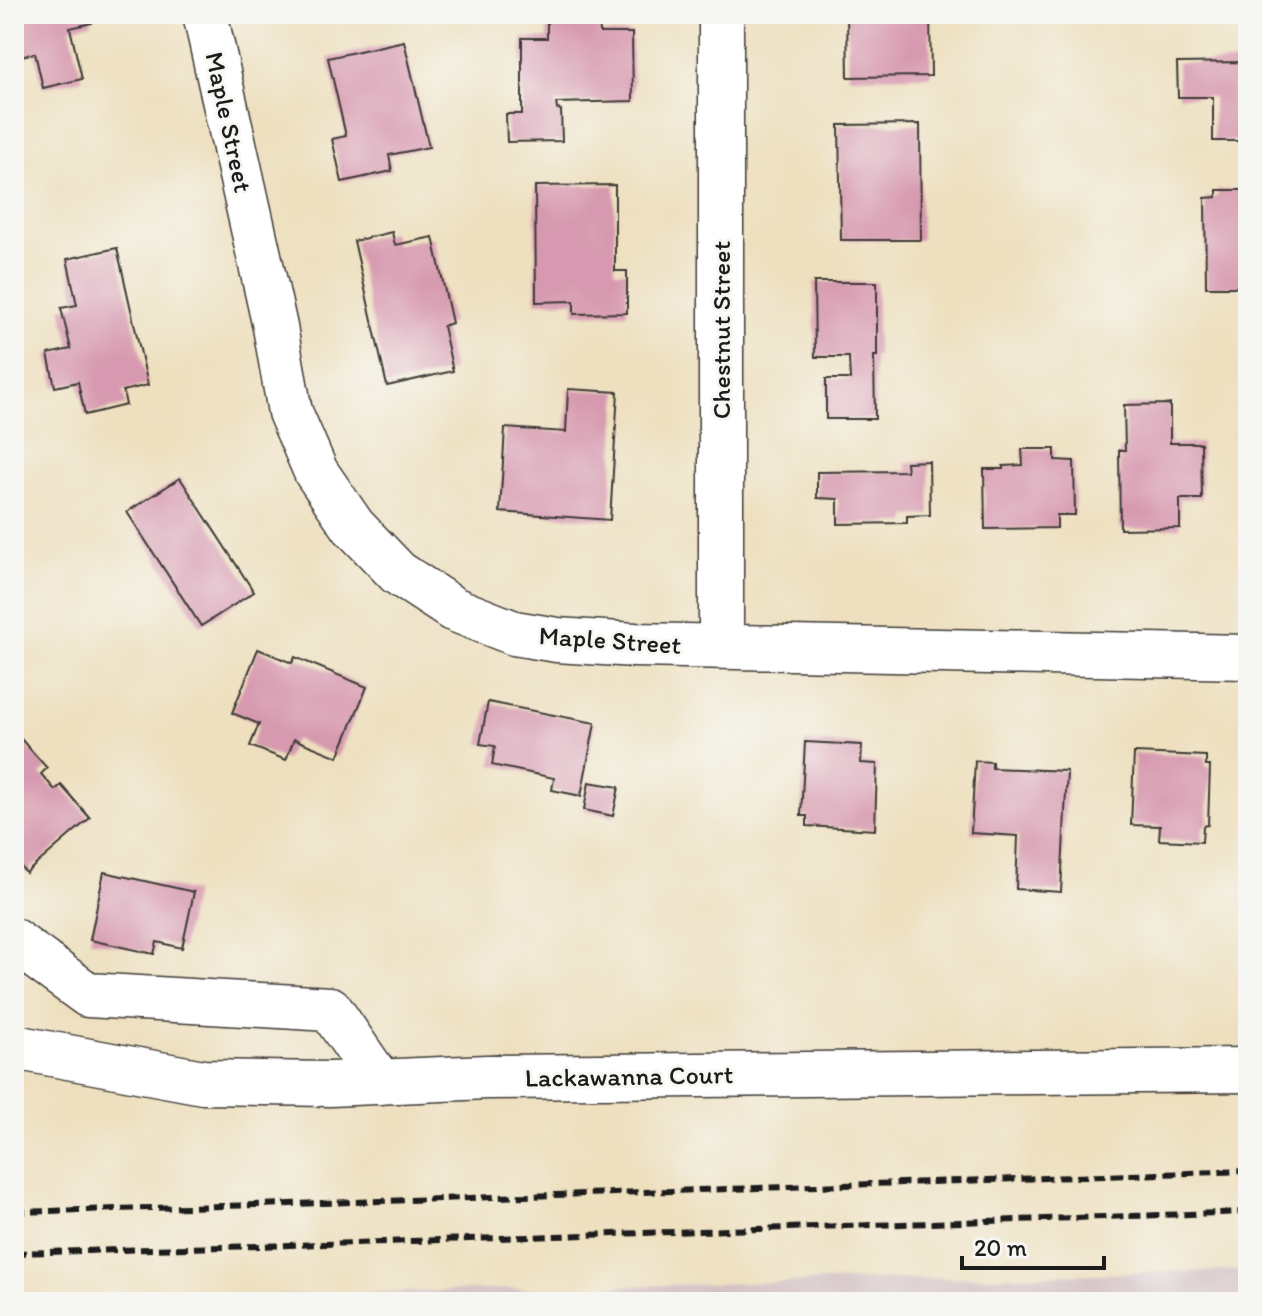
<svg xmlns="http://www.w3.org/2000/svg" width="1262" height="1316" font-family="Itim,sans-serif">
	<rect width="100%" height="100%" fill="#f6f6f2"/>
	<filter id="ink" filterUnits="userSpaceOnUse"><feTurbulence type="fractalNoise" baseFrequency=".0125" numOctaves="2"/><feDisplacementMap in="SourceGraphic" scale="16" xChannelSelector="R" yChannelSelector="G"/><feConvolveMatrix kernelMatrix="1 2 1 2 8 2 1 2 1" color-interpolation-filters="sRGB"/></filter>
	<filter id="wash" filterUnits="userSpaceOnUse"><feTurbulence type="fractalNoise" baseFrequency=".006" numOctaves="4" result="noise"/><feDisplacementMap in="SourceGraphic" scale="32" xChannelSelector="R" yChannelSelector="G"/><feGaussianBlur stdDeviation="1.8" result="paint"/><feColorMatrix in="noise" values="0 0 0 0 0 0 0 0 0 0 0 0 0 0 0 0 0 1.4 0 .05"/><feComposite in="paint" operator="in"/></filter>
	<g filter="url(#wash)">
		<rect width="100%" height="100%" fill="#eee0bf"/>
		<polygon fill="#d2bec1" points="1248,1270 1248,1302 14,1302"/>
		<g id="blocks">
			<g fill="#d799af">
				<polygon points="14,14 90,14 92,23 70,28 82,79 43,88 35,53 14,58"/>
				<polygon points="847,14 930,14 931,76 848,77"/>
				<polygon points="1210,14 1248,14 1248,17 1210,18"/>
				<polygon points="547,16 599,16 600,33 632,33 633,101 556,103 557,109 561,110 562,141 507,142 506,114 522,114 522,38 547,38"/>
				<polygon points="404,41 429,147 389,155 392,171 342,182 332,139 346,136 328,58"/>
				<polygon points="1248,62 1248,141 1213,141 1213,97 1178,97 1177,63"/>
				<polygon points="920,124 921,240 841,240 839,125"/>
				<polygon points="615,185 615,271 627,271 627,313 574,314 574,301 536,302 535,186"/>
				<polygon points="1217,190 1248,190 1248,287 1206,287 1205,198 1217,197"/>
				<polygon points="392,232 395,245 433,237 452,323 443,326 453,371 387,386 354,241"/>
				<polygon points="117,248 148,385 123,391 126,405 85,415 78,382 55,387 48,354 71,349 61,308 77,305 67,259"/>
				<polygon points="814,282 877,282 877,356 874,356 875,419 826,419 826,379 850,379 849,357 815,357"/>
				<polygon points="568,389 618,392 610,520 500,512 505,428 566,432"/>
				<polygon points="1170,404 1170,443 1201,443 1202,499 1180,499 1180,528 1120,529 1119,450 1125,450 1124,405"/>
				<polygon points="1022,449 1055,449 1055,460 1074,461 1075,515 1057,515 1057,528 985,529 984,469 1003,469 1003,466 1023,465"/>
				<polygon points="929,461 930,515 907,516 907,523 838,524 838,499 817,498 817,472 907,471 906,462"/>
				<polygon points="180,478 254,592 201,626 127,512"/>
				<polygon points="258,649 292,663 295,657 367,687 338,757 294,739 286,760 250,746 259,724 232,713"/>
				<polygon points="488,702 595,723 581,796 552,790 554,778 492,765 495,746 480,744"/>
				<polygon points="20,738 47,768 41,774 55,790 61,785 90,818 26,873 16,861 14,862 14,743"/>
				<polygon points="805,742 862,745 861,763 877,764 875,830 807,826 807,816 801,816"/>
				<polygon points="1134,753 1206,756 1206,766 1210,766 1208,825 1203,826 1202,842 1159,840 1160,826 1131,825"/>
				<polygon points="975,761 992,762 992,768 1067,771 1061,892 1016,889 1018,836 971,833"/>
				<polygon points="589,782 619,787 613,816 584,810"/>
				<polygon points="104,872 194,892 182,948 157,942 154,954 90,940"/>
			</g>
		</g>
	</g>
	<g filter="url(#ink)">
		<use href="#blocks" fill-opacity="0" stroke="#3c3934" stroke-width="2"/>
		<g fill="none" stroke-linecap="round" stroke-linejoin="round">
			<defs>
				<g id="minor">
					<polyline points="205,14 275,327 290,412 316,472 353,526 398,573 453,609 514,633 557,640 635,645 1248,657"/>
					<polyline points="721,646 721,14"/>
					<polyline points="14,941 88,995 330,1009 380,1082"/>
					<polyline points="14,1047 203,1082 330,1084 487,1077 1248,1070"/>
				</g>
			</defs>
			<use href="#minor" stroke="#3c3934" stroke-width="47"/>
			<use href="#minor" stroke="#fff" stroke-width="44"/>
			<g stroke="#1c1c1c" stroke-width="6" stroke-dasharray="12 6" stroke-linecap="butt">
				<polyline points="14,1212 324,1203 1248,1171"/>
				<polyline points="14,1253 326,1244 1248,1212"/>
			</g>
		</g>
	</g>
	<g text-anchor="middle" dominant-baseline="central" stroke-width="6" stroke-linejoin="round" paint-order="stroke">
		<g font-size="26" fill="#1c1c1c" stroke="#f6f6f2">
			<text transform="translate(229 122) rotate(78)">Maple Street</text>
			<text transform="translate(721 330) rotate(-90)">Chestnut Street</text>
			<text transform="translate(610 640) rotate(4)">Maple Street</text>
			<text transform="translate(629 1076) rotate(-1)">Lackawanna Court</text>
		</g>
	</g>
	<rect width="1262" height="1316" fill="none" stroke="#f6f6f2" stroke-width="48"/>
	<path d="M962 1256v12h142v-12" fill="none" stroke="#1c1c1c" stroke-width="4"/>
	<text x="974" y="1256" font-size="24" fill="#1c1c1c" stroke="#f6f6f2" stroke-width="6" paint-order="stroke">20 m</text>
</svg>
